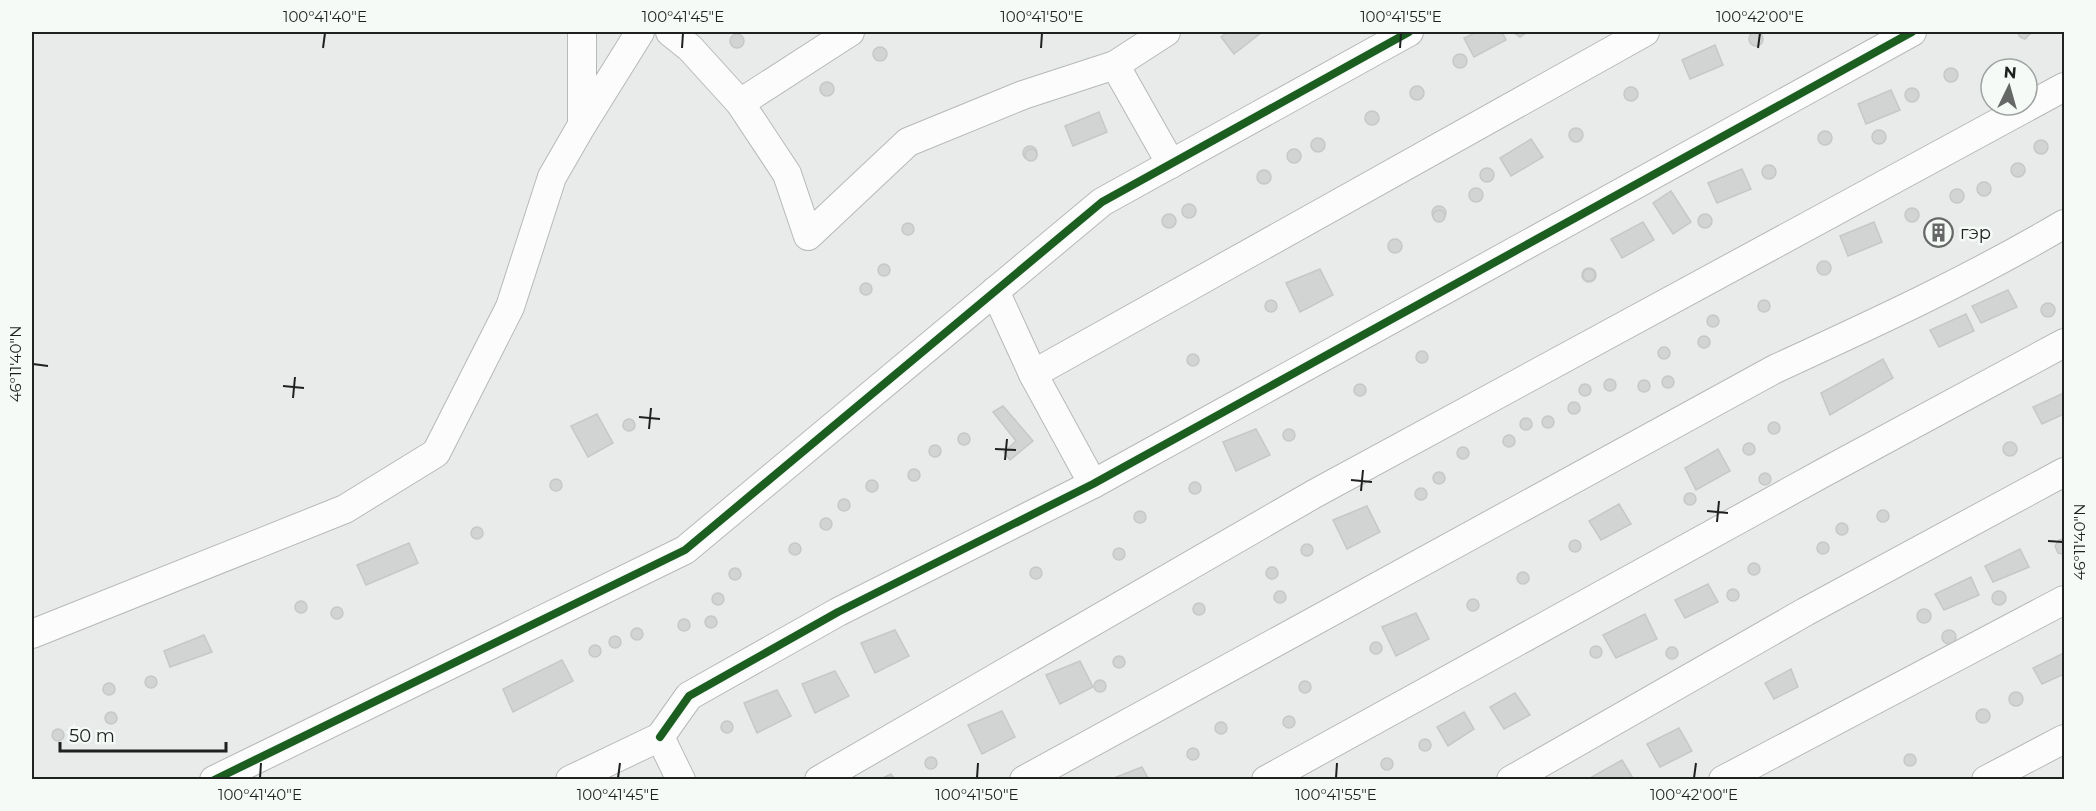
<svg xmlns="http://www.w3.org/2000/svg" width="2096" height="811" font-family="Montserrat,sans-serif">
	<rect width="100%" height="100%" fill="#e9ebea"/>
	<g fill="#d2d4d3" stroke="#c6c8c7" stroke-width="1.5">
		<circle cx="1756" cy="39" r="7"/>
		<polygon points="1228,32 1262,32 1234,54 1221,37"/>
		<polygon points="1477,32 1502,32 1506,40 1474,57 1464,38"/>
		<polygon points="1513,32 1527,32 1520,37"/>
		<polygon points="2017,32 2032,32 2025,39 2020,37"/>
		<circle cx="737" cy="41" r="7"/>
		<polygon points="1715,45 1723,65 1690,79 1682,60"/>
		<circle cx="880" cy="54" r="7"/>
		<circle cx="1460" cy="61" r="7"/>
		<circle cx="1951" cy="75" r="7"/>
		<circle cx="827" cy="89" r="7"/>
		<circle cx="1417" cy="93" r="7"/>
		<circle cx="1631" cy="94" r="7"/>
		<circle cx="1912" cy="95" r="7"/>
		<polygon points="1891,90 1900,110 1866,124 1858,104"/>
		<circle cx="1372" cy="118" r="7"/>
		<polygon points="1099,112 1107,132 1073,146 1065,126"/>
		<circle cx="1576" cy="135" r="7"/>
		<circle cx="1879" cy="137" r="7"/>
		<circle cx="1825" cy="138" r="7"/>
		<circle cx="1318" cy="145" r="7"/>
		<polygon points="1531,139 1543,157 1511,176 1500,158"/>
		<circle cx="2041" cy="147" r="7"/>
		<circle cx="1030" cy="153" r="7"/>
		<circle cx="1294" cy="156" r="7"/>
		<circle cx="1031" cy="155" r="6"/>
		<circle cx="2018" cy="170" r="7"/>
		<circle cx="1769" cy="172" r="7"/>
		<circle cx="1487" cy="175" r="7"/>
		<polygon points="1742,169 1751,189 1717,203 1708,183"/>
		<circle cx="1264" cy="177" r="7"/>
		<circle cx="1984" cy="189" r="7"/>
		<circle cx="1476" cy="195" r="7"/>
		<circle cx="1957" cy="196" r="7"/>
		<polygon points="1671,191 1691,222 1673,234 1653,203"/>
		<circle cx="1189" cy="211" r="7"/>
		<circle cx="1439" cy="213" r="7"/>
		<circle cx="1912" cy="215" r="7"/>
		<circle cx="1439" cy="216" r="6"/>
		<circle cx="1705" cy="221" r="7"/>
		<circle cx="1169" cy="221" r="7"/>
		<polygon points="1643,222 1654,240 1622,258 1611,239"/>
		<polygon points="1874,222 1882,242 1848,256 1840,236"/>
		<circle cx="908" cy="229" r="6"/>
		<circle cx="1939" cy="233" r="7"/>
		<circle cx="1395" cy="246" r="7"/>
		<circle cx="1824" cy="268" r="7"/>
		<circle cx="884" cy="270" r="6"/>
		<circle cx="1589" cy="275" r="7"/>
		<polygon points="1320,269 1333,295 1300,312 1286,283"/>
		<circle cx="1589" cy="275" r="6"/>
		<circle cx="866" cy="289" r="6"/>
		<polygon points="2008,290 2017,307 1981,323 1972,306"/>
		<circle cx="1271" cy="306" r="6"/>
		<circle cx="1764" cy="306" r="6"/>
		<circle cx="2048" cy="310" r="7"/>
		<polygon points="1966,314 1974,331 1939,347 1930,330"/>
		<circle cx="1713" cy="321" r="6"/>
		<circle cx="1704" cy="342" r="6"/>
		<circle cx="1664" cy="353" r="6"/>
		<circle cx="1422" cy="357" r="6"/>
		<circle cx="1193" cy="360" r="6"/>
		<polygon points="1883,359 1893,378 1830,415 1821,393"/>
		<circle cx="1668" cy="382" r="6"/>
		<circle cx="1610" cy="385" r="6"/>
		<circle cx="1644" cy="386" r="6"/>
		<circle cx="1360" cy="390" r="6"/>
		<circle cx="1585" cy="390" r="6"/>
		<polygon points="2064,393 2064,414 2042,424 2033,407"/>
		<circle cx="1574" cy="408" r="6"/>
		<polygon points="1003,406 1033,441 1010,460 1004,452 1016,441 993,412"/>
		<polygon points="597,414 613,443 588,457 571,426"/>
		<circle cx="1548" cy="422" r="6"/>
		<circle cx="1526" cy="424" r="6"/>
		<circle cx="629" cy="425" r="6"/>
		<circle cx="1774" cy="428" r="6"/>
		<polygon points="1256,429 1270,455 1236,471 1223,442"/>
		<circle cx="1289" cy="435" r="6"/>
		<circle cx="964" cy="439" r="6"/>
		<circle cx="1509" cy="441" r="6"/>
		<circle cx="2010" cy="449" r="7"/>
		<circle cx="1749" cy="449" r="6"/>
		<circle cx="935" cy="451" r="6"/>
		<circle cx="1463" cy="453" r="6"/>
		<polygon points="1718,449 1730,471 1696,490 1685,468"/>
		<circle cx="914" cy="475" r="6"/>
		<circle cx="1439" cy="478" r="6"/>
		<circle cx="1765" cy="479" r="6"/>
		<circle cx="556" cy="485" r="6"/>
		<circle cx="872" cy="486" r="6"/>
		<circle cx="1195" cy="488" r="6"/>
		<circle cx="1421" cy="494" r="6"/>
		<circle cx="1690" cy="499" r="6"/>
		<circle cx="844" cy="505" r="6"/>
		<polygon points="1619,504 1631,524 1601,540 1589,521"/>
		<polygon points="1367,506 1380,532 1347,549 1333,520"/>
		<circle cx="1883" cy="516" r="6"/>
		<circle cx="1140" cy="517" r="6"/>
		<circle cx="826" cy="524" r="6"/>
		<circle cx="1842" cy="529" r="6"/>
		<circle cx="477" cy="533" r="6"/>
		<polygon points="2064,539 2064,554 2063,554 2058,553 2055,546 2059,540"/>
		<circle cx="1575" cy="546" r="6"/>
		<circle cx="1823" cy="548" r="6"/>
		<polygon points="409,543 418,563 366,585 357,565"/>
		<circle cx="795" cy="549" r="6"/>
		<circle cx="1307" cy="550" r="6"/>
		<circle cx="1119" cy="554" r="6"/>
		<polygon points="2020,549 2029,567 1993,582 1985,566"/>
		<circle cx="1754" cy="569" r="6"/>
		<circle cx="1272" cy="573" r="6"/>
		<circle cx="1036" cy="573" r="6"/>
		<circle cx="735" cy="574" r="6"/>
		<circle cx="1523" cy="578" r="6"/>
		<polygon points="1971,577 1979,595 1944,610 1935,594"/>
		<polygon points="1708,584 1718,602 1685,618 1675,600"/>
		<circle cx="1733" cy="595" r="6"/>
		<circle cx="1999" cy="598" r="7"/>
		<circle cx="1280" cy="597" r="6"/>
		<circle cx="718" cy="599" r="6"/>
		<circle cx="1473" cy="605" r="6"/>
		<circle cx="301" cy="607" r="6"/>
		<circle cx="1199" cy="609" r="6"/>
		<circle cx="337" cy="613" r="6"/>
		<circle cx="1924" cy="616" r="7"/>
		<polygon points="1416,613 1429,639 1396,656 1382,627"/>
		<polygon points="1645,614 1657,639 1616,658 1603,635"/>
		<circle cx="711" cy="622" r="6"/>
		<circle cx="684" cy="625" r="6"/>
		<circle cx="637" cy="634" r="6"/>
		<circle cx="1949" cy="637" r="7"/>
		<polygon points="895,630 909,656 875,673 861,643"/>
		<polygon points="204,635 212,652 170,667 164,651"/>
		<circle cx="615" cy="642" r="6"/>
		<circle cx="1376" cy="648" r="6"/>
		<circle cx="595" cy="651" r="6"/>
		<circle cx="1596" cy="652" r="6"/>
		<circle cx="1672" cy="653" r="6"/>
		<polygon points="2064,653 2064,674 2042,684 2033,668"/>
		<circle cx="1119" cy="662" r="6"/>
		<polygon points="562,660 573,681 513,712 503,689"/>
		<polygon points="1080,661 1093,687 1060,704 1046,675"/>
		<polygon points="1791,669 1798,687 1774,699 1765,683"/>
		<polygon points="835,671 849,696 815,713 802,684"/>
		<circle cx="151" cy="682" r="6"/>
		<circle cx="1100" cy="686" r="6"/>
		<circle cx="1305" cy="687" r="6"/>
		<circle cx="109" cy="689" r="6"/>
		<polygon points="777,690 791,716 757,733 744,703"/>
		<circle cx="2016" cy="699" r="7"/>
		<polygon points="1515,693 1530,715 1504,729 1490,707"/>
		<circle cx="1983" cy="716" r="7"/>
		<polygon points="1002,711 1015,737 982,754 968,725"/>
		<polygon points="1464,712 1474,729 1448,746 1437,727"/>
		<circle cx="111" cy="718" r="6"/>
		<circle cx="1289" cy="722" r="6"/>
		<circle cx="727" cy="727" r="6"/>
		<circle cx="1221" cy="728" r="6"/>
		<polygon points="1679,728 1692,751 1660,767 1647,744"/>
		<circle cx="58" cy="735" r="6"/>
		<circle cx="1425" cy="745" r="6"/>
		<circle cx="1193" cy="754" r="6"/>
		<circle cx="1910" cy="760" r="6"/>
		<circle cx="931" cy="763" r="6"/>
		<circle cx="1387" cy="764" r="6"/>
		<polygon points="1622,760 1634,780 1590,778"/>
		<polygon points="1142,767 1149,780 1109,780"/>
		<polygon points="891,774 895,780 879,780"/>
	</g>
	<g fill="none" stroke-linecap="round" stroke-linejoin="round">
		<defs>
			<g id="minor">
				<polyline points="670,32 690,48 740,103 787,174 808,236 908,142 1023,95 1115,65 1166,32"/>
				<polyline points="1115,65 1171,164"/>
				<polyline points="740,103 850,32"/>
				<polyline points="582,125 640,32"/>
				<polyline points="995,291 1033,374 1093,484"/>
				<polyline points="1033,374 1645,32"/>
				<polyline points="32,634 345,509 436,453 510,307 552,177 582,125 582,32"/>
				<polyline points="660,737 689,696 838,612 1093,484 1912,32"/>
				<polyline points="214,780 685,550 1102,202 1409,32"/>
				<polyline points="570,780 660,737 681,780"/>
				<polyline points="819,780 1314,494 2064,87"/>
				<path d="M1024 780 1775 369C1873 324 1971 279 2064 224"/>
				<polyline points="1266,780 1823,473 2064,343"/>
				<polyline points="1511,780 1805,612 2064,472"/>
				<polyline points="1723,780 2064,600"/>
				<polyline points="1986,780 2064,739"/>
			</g>
		</defs>
		<use href="#minor" stroke="#b7b9b8" stroke-width="30"/>
		<use href="#minor" stroke="#fcfcfc" stroke-width="28"/>
		<defs>
			<g id="cycleway">
				<polyline points="660,737 689,696 838,612 1093,484 1912,32"/>
				<polyline points="214,780 685,550 1102,202 1409,32"/>
			</g>
		</defs>
		<use href="#cycleway" stroke="#f5faf7" stroke-width="11"/>
		<use href="#cycleway" stroke="#1b5e20" stroke-width="8"/>
	</g>
	<path fill="none" stroke="#1f2120" stroke-width="2" d="M323 48 325 33M682 48 683 33M1041 48 1042 33M1400 48 1401 33M1758 48 1760 33M33 364 48 366M283 386 304 388M293 398 295 377M639 417 660 419M649 429 651 408M995 449 1016 450M1005 460 1007 439M1351 480 1372 482M1361 491 1363 470M1707 511 1728 513M1717 522 1719 501M2048 541 2063 542M260 778 261 763M618 778 620 763M977 778 978 763M1336 778 1337 763M1694 778 1696 763"/>
	<defs>
		<symbol id="building-ring" viewBox="-11 -11 22 22"><circle r="9.5" fill="#f5faf7" stroke="#666867" stroke-width="1.5"/><path d="M-4-6H4V6H1V3H-1V6H-4ZM-2.5-4.3h1.7v1.8h-1.7ZM.8-4.3h1.7v1.8H.8ZM-2.5-1h1.7V.8h-1.7ZM.8-1h1.7V.8H.8Z" fill="#666867"/></symbol>
	</defs>
	<g fill-rule="evenodd">
		<use href="#building-ring" x="1922" y="216" width="33" height="33"/>
	</g>
	<g text-anchor="middle" dominant-baseline="central" stroke-width="5" stroke-linejoin="round" paint-order="stroke">
		<g font-size="18" fill="#1f2120" stroke="#f5faf7" text-anchor="start">
			<text x="1960" y="233">гэр</text>
		</g>
	</g>
	<rect width="2096" height="811" fill="none" stroke="#f5faf7" stroke-width="66"/>
	<g transform="translate(2009 87) rotate(5)"><circle r="28" fill="#f5faf7" stroke="#9fa3a1" stroke-width="1.5"/>
	<path d="M0-4.5L10 22L0 15L-10 22Z" fill="#666867"/>
	<text y="-9" font-size="16" font-weight="bold" text-anchor="middle" fill="#1f2120">N</text>
	</g>
	<path d="M60 742v9h166v-9" fill="none" stroke="#1f2120" stroke-width="3"/>
	<text x="69" y="742" font-size="18" fill="#1f2120" stroke="#f5faf7" stroke-width="4.5" paint-order="stroke">50 m</text>
	<rect x="33" y="33" width="2030" height="745" fill="none" stroke="#1f2120" stroke-width="2"/>
	<g font-size="15" text-anchor="middle" fill="#1f2120">
		<text x="325" y="22">100°41'40"E</text>
		<text x="683" y="22">100°41'45"E</text>
		<text x="1042" y="22">100°41'50"E</text>
		<text x="1401" y="22">100°41'55"E</text>
		<text x="1760" y="22">100°42'00"E</text>
		<text transform="translate(16 364) rotate(-90)" y="5">46°11'40"N</text>
		<text transform="translate(2080 542) rotate(-90)" y="5">46°11'40"N</text>
		<text x="260" y="800">100°41'40"E</text>
		<text x="618" y="800">100°41'45"E</text>
		<text x="977" y="800">100°41'50"E</text>
		<text x="1336" y="800">100°41'55"E</text>
		<text x="1694" y="800">100°42'00"E</text>
	</g>
</svg>
